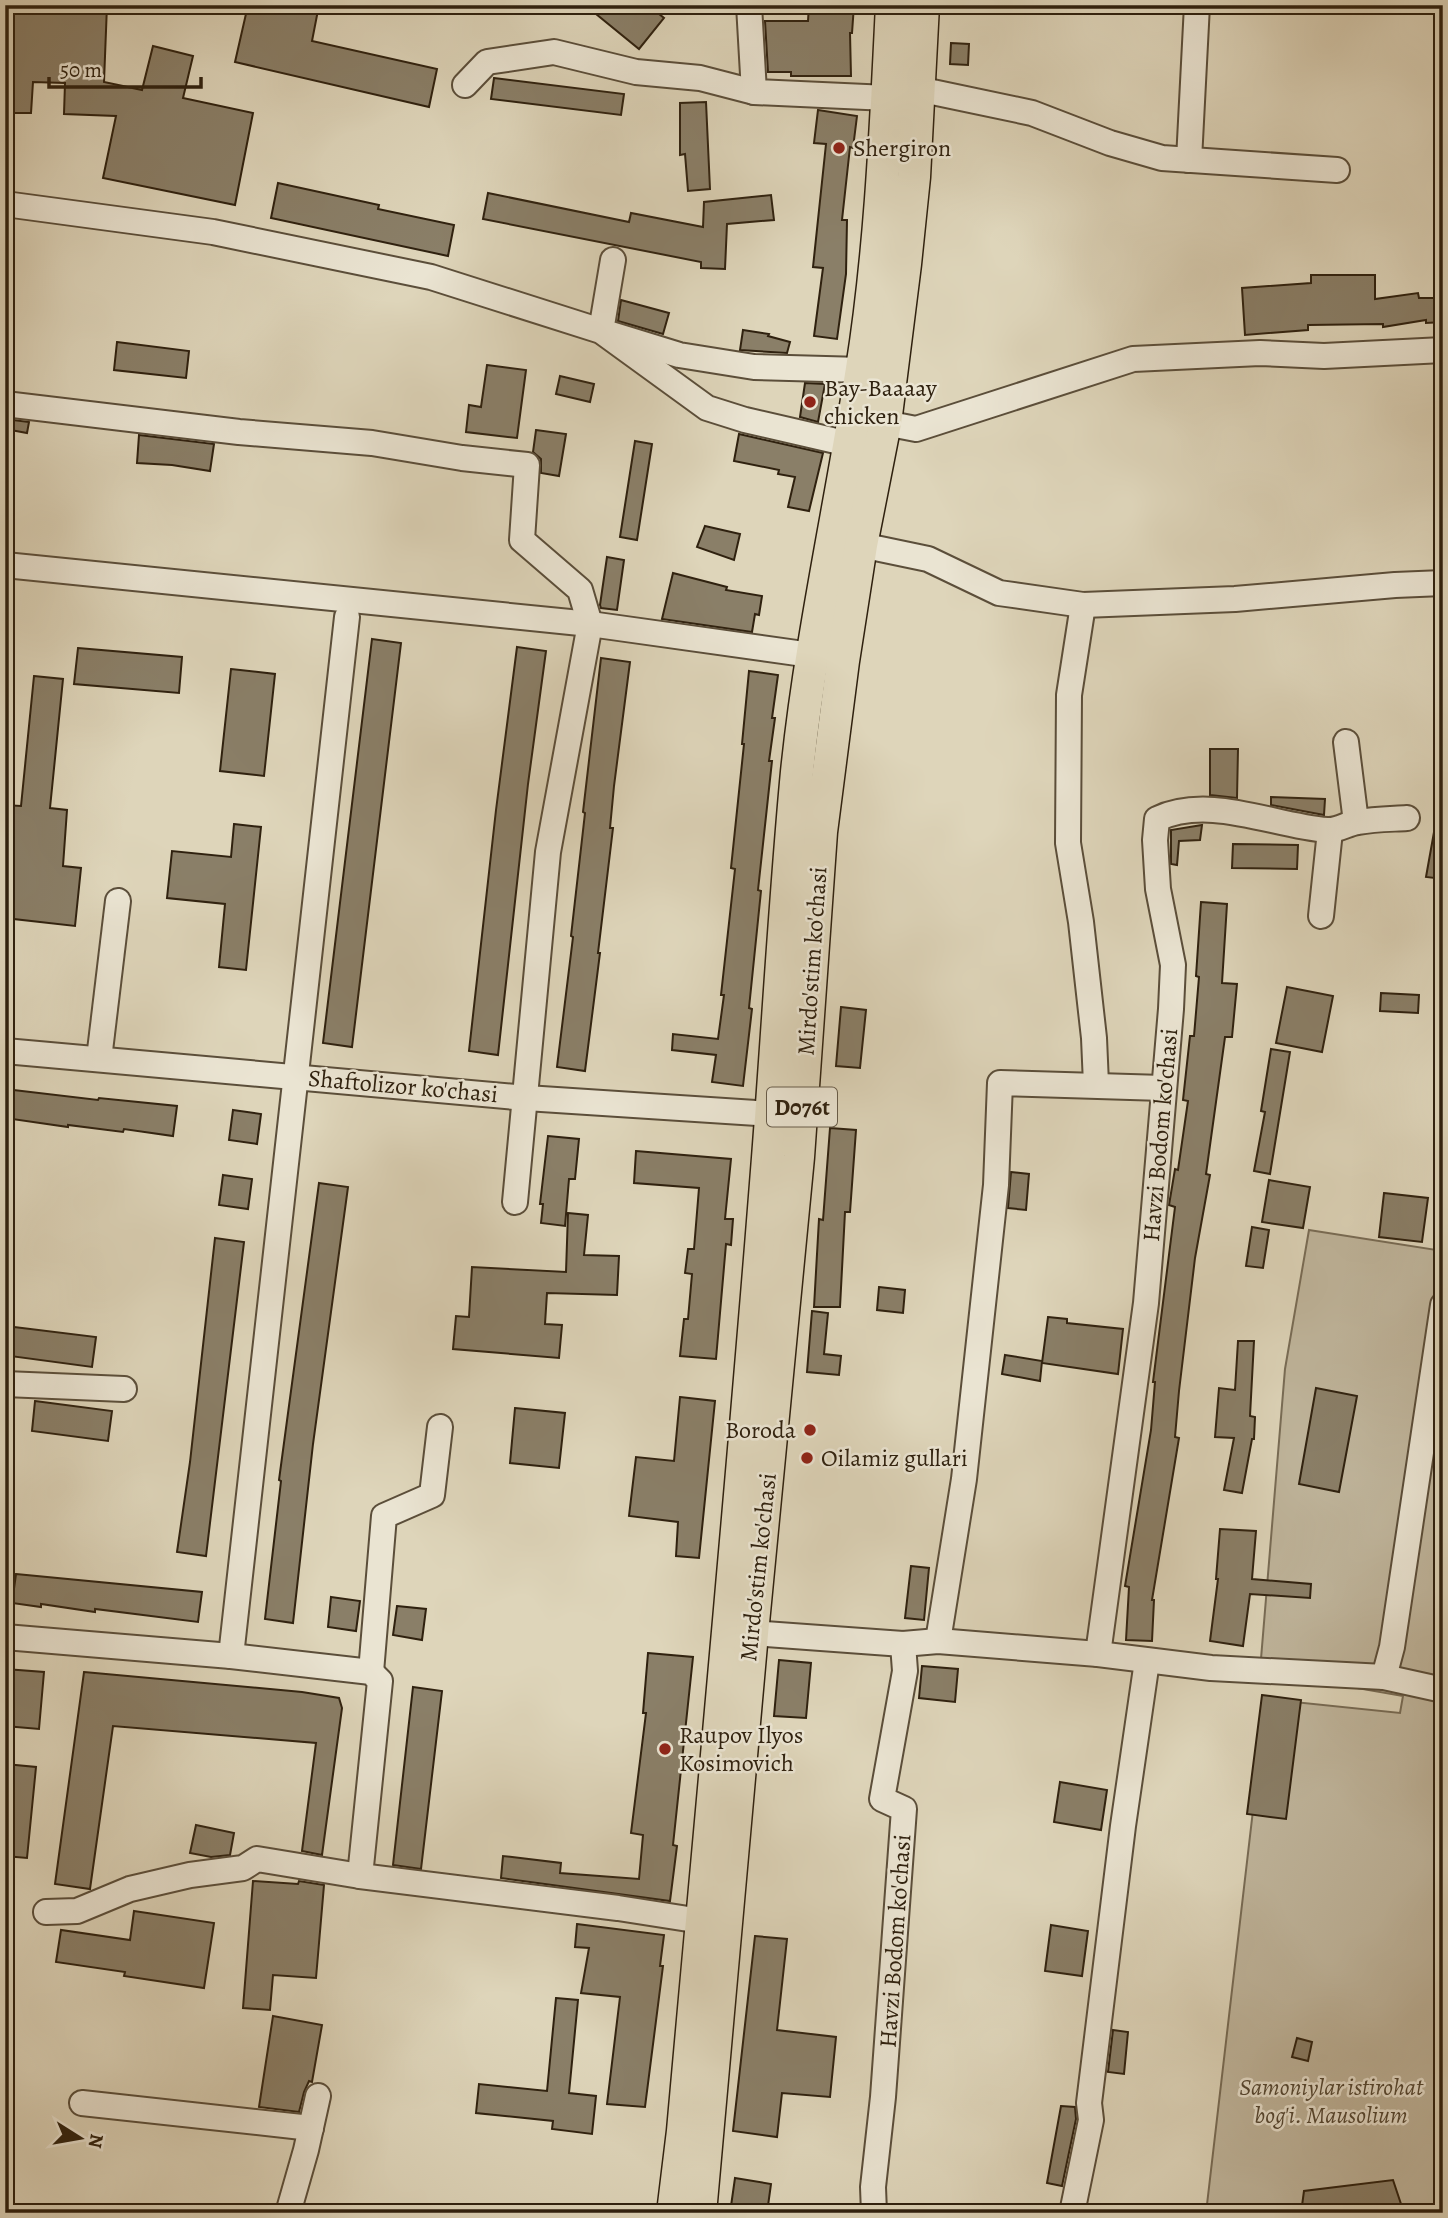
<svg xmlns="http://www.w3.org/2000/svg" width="1448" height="2218" font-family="Alegreya,serif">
	<rect width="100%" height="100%" fill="#ded5ba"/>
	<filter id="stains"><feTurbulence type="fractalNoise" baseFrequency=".00286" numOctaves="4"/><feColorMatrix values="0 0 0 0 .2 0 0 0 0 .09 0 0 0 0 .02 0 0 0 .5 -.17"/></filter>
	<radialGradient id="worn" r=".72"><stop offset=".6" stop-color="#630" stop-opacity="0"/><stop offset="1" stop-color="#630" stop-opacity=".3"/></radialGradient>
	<polygon fill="#c0b69d" stroke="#786c56" stroke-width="2" points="1309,1230 1443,1251 1443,2213 1206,2213 1266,1699 1400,1713 1403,1696 1260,1671 1285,1369"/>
	<g fill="#8a7f68" stroke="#2f210f" stroke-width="2">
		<polygon points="9,5 107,5 104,82 142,90 153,46 193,56 183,98 253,113 235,205 103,178 116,116 64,114 65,83 33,82 31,113 9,113 12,43 7,43"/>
		<polygon points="248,5 319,5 312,41 437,69 429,107 235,62"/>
		<polygon points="585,5 648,5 664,18 639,49"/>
		<polygon points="809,5 854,5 852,33 850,33 851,76 791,76 791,72 768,72 765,21 808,21"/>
		<polygon points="951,43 969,44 968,65 950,64"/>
		<polygon points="494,78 624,94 621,115 491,99"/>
		<polygon points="706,102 710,189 688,191 685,154 680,155 680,103"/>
		<polygon points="818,110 857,116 853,148 850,147 842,220 847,220 846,274 837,339 814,336 823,268 813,267 826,144 814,143"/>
		<polygon points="278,183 379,205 378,209 454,225 448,256 271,218"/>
		<polygon points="488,193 629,222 631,213 703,227 704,202 771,195 774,220 727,224 725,269 701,268 701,262 483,219"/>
		<polygon points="1311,275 1375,275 1375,299 1418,293 1419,298 1443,298 1443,322 1426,323 1426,320 1383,327 1383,324 1308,325 1308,330 1245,335 1242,288 1311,283"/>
		<polygon points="621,300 669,313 663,334 618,321"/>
		<polygon points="743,330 769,334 768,336 790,342 787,353 740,350"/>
		<polygon points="117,342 189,351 186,378 114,370"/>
		<polygon points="487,365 526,370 517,438 466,432 469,405 481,407"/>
		<polygon points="560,376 594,384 590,402 556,394"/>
		<polygon points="805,383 825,384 818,422 800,417"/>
		<polygon points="5,419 29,422 27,433 5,429"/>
		<polygon points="536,430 566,434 559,476 541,473 541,459 533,452"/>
		<polygon points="739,434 823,453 809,511 788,507 795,477 778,474 779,470 734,461"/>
		<polygon points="139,435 214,444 210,471 172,465 137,463"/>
		<polygon points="635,441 652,444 637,540 620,537"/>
		<polygon points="705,526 740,534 734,560 697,547"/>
		<polygon points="607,557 624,560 617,610 601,608 600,605"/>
		<polygon points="673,573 727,587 726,590 762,596 759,615 755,614 752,632 662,619"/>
		<polygon points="372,639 401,643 352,1047 323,1043"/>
		<polygon points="517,647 546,651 528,784 498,1055 469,1051 496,810"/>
		<polygon points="78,648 182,657 179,693 74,684"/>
		<polygon points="601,658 630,662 614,786 610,828 613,828 598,953 600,953 585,1071 557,1067 573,937 571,936 585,813 583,812"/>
		<polygon points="231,669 275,674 264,776 220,771"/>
		<polygon points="749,671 778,675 772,718 775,718 769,761 772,761 758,890 761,891 749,1008 752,1009 743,1086 712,1082 716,1055 672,1050 673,1034 718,1039 724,995 721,995 735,869 731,868 744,744 742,744"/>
		<polygon points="34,676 63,679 50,808 67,810 63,866 81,868 75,926 5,918 5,805 21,806"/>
		<polygon points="1210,749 1238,749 1237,798 1210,795"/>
		<polygon points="1271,797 1325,799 1324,815 1271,805"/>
		<polygon points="234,824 261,827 246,970 219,967 225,904 167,898 172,851 231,857"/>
		<polygon points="1202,825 1200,840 1179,841 1177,865 1171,864 1171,830"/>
		<polygon points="1434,832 1443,833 1443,879 1426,877"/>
		<polygon points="1233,844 1298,845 1297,869 1232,868"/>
		<polygon points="1201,902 1227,904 1222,983 1237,984 1232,1037 1225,1037 1206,1174 1210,1175 1195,1258 1179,1391 1175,1437 1179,1438 1152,1600 1154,1600 1152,1641 1126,1640 1129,1587 1125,1586 1151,1430 1155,1382 1153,1382 1175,1207 1169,1205 1175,1169 1178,1170 1188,1101 1183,1100 1190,1036 1194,1036 1199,977 1196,976"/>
		<polygon points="1287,987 1333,996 1322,1052 1276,1043"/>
		<polygon points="1381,993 1419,995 1418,1013 1380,1011"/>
		<polygon points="841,1007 866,1010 860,1068 836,1066"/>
		<polygon points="1271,1049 1290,1052 1270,1174 1254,1171 1265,1112 1261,1111"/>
		<polygon points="5,1089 98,1100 99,1098 177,1106 173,1136 124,1129 123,1132 68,1125 68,1127 5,1118"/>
		<polygon points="233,1110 261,1114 257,1144 229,1140"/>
		<polygon points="830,1128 856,1130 850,1212 845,1212 840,1307 814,1307 819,1219 823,1220"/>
		<polygon points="548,1136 579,1139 575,1179 569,1179 565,1226 541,1223 543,1204 540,1204"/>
		<polygon points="636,1151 731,1159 725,1219 733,1219 731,1245 726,1244 716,1359 680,1356 684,1319 688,1319 692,1274 685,1273 688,1249 694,1249 699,1188 634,1183"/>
		<polygon points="1011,1172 1029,1174 1026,1210 1008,1208"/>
		<polygon points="223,1175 252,1179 248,1209 219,1205"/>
		<polygon points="1269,1180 1310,1187 1303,1228 1262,1222"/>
		<polygon points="319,1183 348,1187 313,1444 293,1623 265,1619 281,1481 279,1480"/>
		<polygon points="1384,1193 1428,1198 1422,1242 1379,1237"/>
		<polygon points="568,1213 588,1215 584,1255 619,1256 617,1295 547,1293 545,1324 562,1325 559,1358 453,1349 456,1316 469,1317 472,1267 566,1272"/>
		<polygon points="1252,1227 1269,1230 1263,1268 1246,1266"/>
		<polygon points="215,1238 244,1242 206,1556 177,1552 190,1462"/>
		<polygon points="879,1287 905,1290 903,1313 877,1310"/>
		<polygon points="812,1311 828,1313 824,1354 841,1356 839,1375 807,1372"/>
		<polygon points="1048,1317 1067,1319 1067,1323 1123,1329 1118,1374 1042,1363"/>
		<polygon points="14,1327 96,1337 92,1367 10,1356"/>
		<polygon points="1238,1341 1254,1341 1250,1416 1255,1417 1254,1439 1252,1439 1242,1493 1224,1490 1234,1438 1215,1437 1219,1388 1235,1390"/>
		<polygon points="1005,1355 1042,1361 1040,1381 1002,1374"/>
		<polygon points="1316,1388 1357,1396 1339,1492 1299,1484"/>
		<polygon points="680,1397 715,1401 699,1558 676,1556 678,1522 629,1516 636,1457 674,1461"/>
		<polygon points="35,1401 112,1411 108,1441 32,1431"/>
		<polygon points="515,1408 565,1413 559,1468 510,1463"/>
		<polygon points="1220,1529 1256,1531 1252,1579 1311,1584 1310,1598 1250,1594 1243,1646 1210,1641 1218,1579 1216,1579"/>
		<polygon points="911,1566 929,1568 924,1620 905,1618"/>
		<polygon points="16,1574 202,1592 198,1622 95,1609 95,1612 41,1604 41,1607 12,1603"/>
		<polygon points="331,1597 360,1601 356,1631 328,1627"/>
		<polygon points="397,1606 426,1609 422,1640 393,1635"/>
		<polygon points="648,1653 693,1657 673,1845 677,1846 670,1901 501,1878 503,1856 561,1863 560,1873 639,1879 643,1835 631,1833 646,1713 643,1713"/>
		<polygon points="779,1660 811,1663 806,1718 774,1716"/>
		<polygon points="922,1666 958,1669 955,1702 919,1698"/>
		<polygon points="5,1669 44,1672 39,1729 5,1726"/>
		<polygon points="84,1672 302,1692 339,1698 342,1708 322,1855 302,1851 316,1743 113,1726 90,1889 55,1884"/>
		<polygon points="413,1687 442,1691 421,1869 393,1865"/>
		<polygon points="1262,1695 1301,1700 1286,1819 1247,1814"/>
		<polygon points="5,1764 36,1767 27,1858 5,1856"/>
		<polygon points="1060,1782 1107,1790 1101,1830 1054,1822"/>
		<polygon points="196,1825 234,1833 230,1855 211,1857 190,1853"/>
		<polygon points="253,1881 298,1884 299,1881 324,1885 316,1978 273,1975 270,2010 243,2008"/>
		<polygon points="134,1911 214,1923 204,1988 124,1976 125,1972 56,1962 61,1930 130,1940"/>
		<polygon points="577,1924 664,1935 660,1966 663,1966 645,2107 607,2104 620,1997 581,1993 589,1948 575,1947"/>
		<polygon points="1051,1925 1088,1931 1082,1976 1045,1971"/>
		<polygon points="755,1936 787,1939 777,2030 836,2037 830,2097 782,2093 777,2137 733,2131"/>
		<polygon points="556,1998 578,2000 569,2093 596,2096 592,2134 552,2129 553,2121 476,2113 479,2084 547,2091"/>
		<polygon points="273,2016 322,2025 312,2082 309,2081 304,2092 299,2112 259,2107"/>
		<polygon points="1113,2030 1128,2032 1124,2074 1108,2072"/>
		<polygon points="1297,2038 1312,2042 1308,2061 1292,2057"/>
		<polygon points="1061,2106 1075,2107 1076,2119 1062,2186 1047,2183"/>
		<polygon points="735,2178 771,2184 767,2213 730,2213"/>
		<polygon points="1393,2180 1404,2213 1301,2213 1304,2191"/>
	</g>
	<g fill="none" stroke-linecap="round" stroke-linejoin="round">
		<defs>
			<g id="minor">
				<polyline points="749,5 754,92 888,98"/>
				<polyline points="465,85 487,62 554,52 636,72 700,78 754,92"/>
				<polyline points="918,89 1032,113 1110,143 1162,158 1337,170"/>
				<polyline points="1189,160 1197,5"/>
				<polyline points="5,204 213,232 431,277 601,331 707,408 745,420 849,444"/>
				<polyline points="613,260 601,331 679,355 754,367 862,370"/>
				<polyline points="5,404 239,432 372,443 462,458 527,465 522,540 580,590 590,624 548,852 515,1202"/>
				<polyline points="885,423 916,429 1133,359 1260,353 1324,356 1443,350"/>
				<polyline points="861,545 928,559 999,593 1083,605 1235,599 1395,585 1443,583"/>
				<polyline points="5,565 590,624 811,655"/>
				<polyline points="1083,605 1069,695 1068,843 1081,922 1094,1038 1096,1084"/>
				<polyline points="1346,742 1356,822"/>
				<polyline points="1321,916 1330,831"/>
				<polyline points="5,1051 526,1098 787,1115"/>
				<polyline points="99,1059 118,901"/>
				<polyline points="5,1384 124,1389"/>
				<polyline points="752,1633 903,1644 938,1641 1098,1654 1211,1668 1384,1677 1443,1690"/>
				<polyline points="5,1637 231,1656 371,1672 380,1681 360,1876 618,1908 701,1921"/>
				<polyline points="938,1641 964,1479 996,1185 1000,1083 1163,1088"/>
				<path d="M1098 1654 1146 1303 1171 1009 1173 965 1158 889 1155 840 1157 819C1209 794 1274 826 1327 830 1338 831 1348 823 1358 822 1374 819 1391 819 1407 818"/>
				<polyline points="231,1656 347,617"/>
				<polyline points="371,1672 384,1516 432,1495 440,1427"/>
				<polyline points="1384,1677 1392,1647 1443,1305"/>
				<polyline points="46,1912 77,1911 130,1889 190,1875 243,1868 257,1859 360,1876"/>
				<polyline points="82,2103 311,2128"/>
				<polyline points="288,2213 306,2150 318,2096"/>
				<polyline points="874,2213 873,2187 883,2097 904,1809 882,1799 905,1671 903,1644"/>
				<polyline points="1072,2213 1091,2120 1089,2103 1123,1826 1147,1661"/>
			</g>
			<g id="major">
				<path d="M673 2213 683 2131C712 1807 743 1482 768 1158 778 1029 785 900 797 772 811 636 841 504 862 369 881 249 886 126 892 5"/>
				<polyline points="700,2213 752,1633 798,1157 821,832 843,661 861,545 885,423 905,264 914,177 923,5"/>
			</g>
		</defs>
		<use href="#minor" stroke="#5b4e3a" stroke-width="28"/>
		<use href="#major" stroke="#2f210f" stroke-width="35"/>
		<use href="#minor" stroke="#eae4d2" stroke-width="24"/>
		<use href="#major" stroke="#ded5ba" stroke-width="32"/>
	</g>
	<g fill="#8f2418" stroke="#eae4d2" stroke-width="2.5">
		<circle cx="839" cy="148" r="7"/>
		<circle cx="810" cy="402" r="7"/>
		<circle cx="810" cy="1430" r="7"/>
		<circle cx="807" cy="1458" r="7"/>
		<circle cx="665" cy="1749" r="7"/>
	</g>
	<g text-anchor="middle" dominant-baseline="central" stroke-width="5" stroke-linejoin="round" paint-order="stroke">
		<rect fill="#eae4d2" stroke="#675c4a" stroke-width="2" x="767" y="1087.5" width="70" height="39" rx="5"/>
		<g font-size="23" font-weight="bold" fill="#2f210f">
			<text x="802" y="1107">D076t</text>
		</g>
		<g font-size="24" fill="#2f210f" stroke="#eae4d2" text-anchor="start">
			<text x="853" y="148">Shergiron</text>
			<text x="824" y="388">Bay-Baaaay<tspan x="824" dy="28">chicken</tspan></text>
			<text x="796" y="1430" text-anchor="end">Boroda</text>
			<text x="821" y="1458">Oilamiz gullari</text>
			<text x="679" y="1735">Raupov Ilyos<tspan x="679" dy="28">Kosimovich</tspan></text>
		</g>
		<g font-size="24" fill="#2f210f" stroke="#eae4d2">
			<text transform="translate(812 961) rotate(-86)">Mirdo'stim ko'chasi</text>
			<text transform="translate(403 1086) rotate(5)">Shaftolizor ko'chasi</text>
			<text transform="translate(1160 1135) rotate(-85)">Havzi Bodom ko'chasi</text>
			<text transform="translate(758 1567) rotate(-84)">Mirdo'stim ko'chasi</text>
			<text transform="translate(895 1941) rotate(-86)">Havzi Bodom ko'chasi</text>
		</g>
		<g font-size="24" font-style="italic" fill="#534632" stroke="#eae4d2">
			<text x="1331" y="2087">Samoniylar istirohat<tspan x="1331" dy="28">bog'i. Mausolium</tspan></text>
		</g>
	</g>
	<rect width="1448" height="2218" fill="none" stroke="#ded5ba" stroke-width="28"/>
	<rect x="7" y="7" width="1434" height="2204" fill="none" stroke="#2f210f" stroke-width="3.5"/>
	<rect x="14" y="14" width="1420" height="2190" fill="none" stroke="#2f210f" stroke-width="2"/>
	<g transform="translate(80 2138) rotate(101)" stroke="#eae4d2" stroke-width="5" paint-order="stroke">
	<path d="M0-5L12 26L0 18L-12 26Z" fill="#2f210f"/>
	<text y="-10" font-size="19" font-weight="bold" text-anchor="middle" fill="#2f210f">N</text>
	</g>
	<path d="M49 77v10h152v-10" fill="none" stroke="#2f210f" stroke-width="3.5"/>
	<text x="60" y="77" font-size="21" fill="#2f210f" stroke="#eae4d2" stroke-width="5" paint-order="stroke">50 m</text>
	<rect width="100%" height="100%" filter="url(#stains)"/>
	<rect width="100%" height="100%" fill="url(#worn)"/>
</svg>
